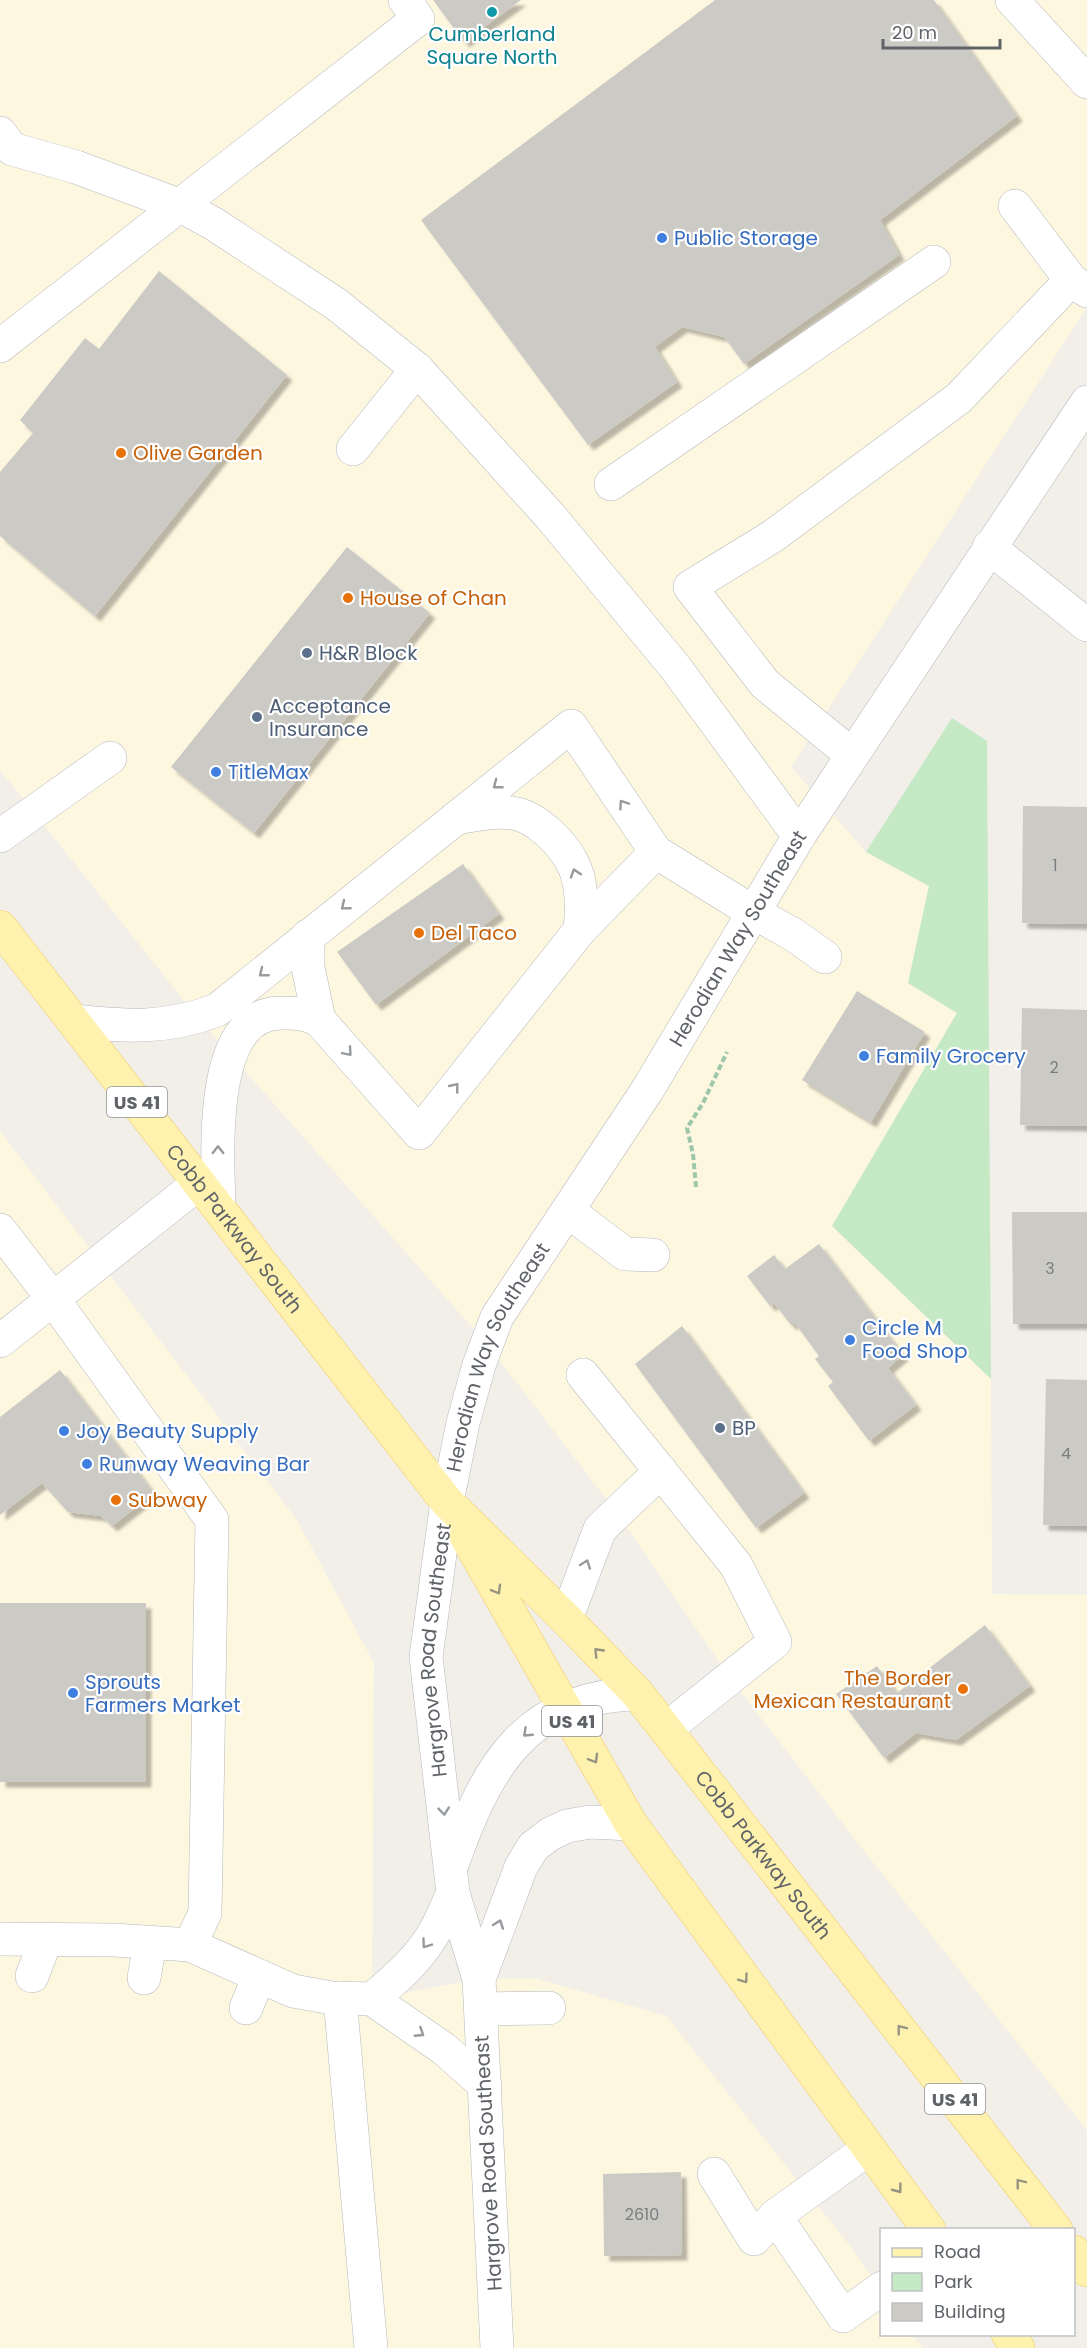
<svg xmlns="http://www.w3.org/2000/svg" width="1087" height="2348" font-family="Poppins,sans-serif">
	<defs>
		<filter id="shadow"><feDropShadow dx="5.5" dy="5.5" stdDeviation="1.5" flood-color="#0004"/></filter>
	</defs>
	<rect width="100%" height="100%" fill="#f1efe8"/>
	<g fill="#fef7e0">
		<polygon points="0,0 1087,0 1087,307 791,767 866,852 929,886 908,983 957,1013 833,1226 991,1379 992,1594 1087,1595 1087,2130 861,1847 730,1678 617,1513 487,1344 198,1018 0,770"/>
		<polygon points="0,1131 297,1520 374,1663 372,1999 479,1979 534,1978 666,2016 850,2246 881,2290 882,2334 913,2335 923,2348 0,2348"/>
	</g>
	<polygon fill="#c5e8c5" points="952,718 987,741 991,1379 832,1226 957,1013 908,983 929,886 866,852"/>
	<g fill="#cccac5" filter="url(#shadow)">
		<polygon points="433,0 521,0 464,42"/>
		<polygon points="715,0 934,0 1017,116 880,220 899,255 744,364 724,337 682,327 655,347 677,382 588,445 421,220"/>
		<polygon points="159,271 287,375 95,616 0,536 0,472 33,433 20,420 85,338 99,349"/>
		<polygon points="347,547 430,613 254,833 171,767"/>
		<polygon points="1023,806 1087,807 1087,924 1022,923"/>
		<polygon points="463,864 499,914 376,1005 337,952"/>
		<polygon points="857,991 925,1032 871,1122 802,1080"/>
		<polygon points="1022,1008 1087,1010 1087,1126 1020,1125"/>
		<polygon points="1012,1212 1087,1212 1087,1324 1013,1324"/>
		<polygon points="819,1244 903,1355 888,1368 916,1405 869,1441 828,1386 833,1382 815,1359 819,1356 794,1322 791,1325 774,1303 770,1306 747,1276 774,1255 785,1269"/>
		<polygon points="682,1326 804,1493 756,1528 635,1364"/>
		<polygon points="60,1370 154,1493 112,1526 101,1516 68,1512 42,1483 0,1515 0,1417"/>
		<polygon points="1046,1379 1087,1380 1087,1526 1043,1525"/>
		<rect x="0" y="1603" width="146" height="179"/>
		<polygon points="985,1625 1030,1686 956,1740 916,1733 884,1758 836,1694 877,1666 897,1693"/>
		<polygon points="681,2172 682,2255 604,2256 603,2174"/>
	</g>
	<g fill="none" stroke-linecap="round" stroke-linejoin="round">
		<defs>
			<g id="minor">
				<polyline points="1012,0 1087,82"/>
				<polyline points="0,133 12,149 76,167 181,206 214,224 336,304 417,369 550,516 675,667 799,836"/>
				<polyline points="1015,206 1071,280 1087,291"/>
				<polyline points="0,346 418,19 405,0"/>
				<polyline points="353,449 417,369"/>
				<polyline points="611,484 934,262"/>
				<polyline points="989,547 1087,625"/>
				<polyline points="852,755 765,684 690,587 773,536 959,398 1071,280"/>
				<path d="M456 818C474 815 494 810 512 813 536 816 564 844 574 866 583 885 582 910 580 930"/>
				<polyline points="0,836 110,758"/>
				<polyline points="308,936 308,967 319,1020"/>
				<path d="M74 1021C125 1027 168 1029 217 1010L571 726 656 852 753 912 794 935 825 957"/>
				<path d="M219 1208C218 1158 206 1009 284 1013 298 1013 307 1014 319 1020L419 1133 580 930 656 852"/>
				<polyline points="568,1211 625,1254 653,1255"/>
				<polyline points="0,1230 53,1299 212,1520 205,1913 190,1945"/>
				<polyline points="0,1341 199,1183"/>
				<polyline points="583,1375 736,1565 775,1642 666,1729"/>
				<polyline points="566,1619 600,1529 661,1471"/>
				<path d="M453 1862C487 1766 526 1696 638 1694"/>
				<polyline points="0,1939 114,1940 190,1945 293,1991 332,1998 372,1999 444,2049 485,2085"/>
				<polyline points="32,1976 46,1940"/>
				<polyline points="144,1978 150,1943"/>
				<polyline points="479,1979 521,1867 533,1847 550,1834 567,1826 590,1822 631,1824"/>
				<polyline points="340,1998 371,2348"/>
				<path d="M372 1999C396 1979 420 1958 435 1931 442 1919 447 1905 453 1893"/>
				<polyline points="246,2008 259,1976"/>
				<polyline points="481,2009 549,2008"/>
				<polyline points="714,2174 754,2239 775,2216 868,2149"/>
				<polyline points="775,2216 843,2316 882,2288"/>
				<path id="s1" d="M497 2348 479 1979 453 1893 426 1657 447 1502 463 1423 479 1365 497 1317 648 1089 799 836 1087 402"/>
			</g>
			<g id="major">
				<path id="s2" d="M0 927 447 1502 566 1619 638 1694 1056 2230"/>
				<polyline points="466,1536 631,1824 929,2230"/>
				<polyline points="1074,2252 1087,2270"/>
				<polyline points="1008,2334 1018,2348"/>
			</g>
		</defs>
		<use href="#minor" stroke="#b5b8bc" stroke-width="34"/>
		<use href="#major" stroke="#f2c960" stroke-width="34"/>
		<polyline stroke="#9cc7a9" stroke-width="4" stroke-dasharray="6 3" stroke-linecap="butt" points="696,1187 693,1154 687,1128 703,1103 727,1052"/>
		<use href="#minor" stroke="#fff" stroke-width="33"/>
		<use href="#major" stroke="#fff2af" stroke-width="33"/>
	</g>
	<defs><path id="oneway-chevron" d="M-2-3.5L2.5 0L-2 3.5" fill="none" stroke-width="1.6" stroke-linecap="round" stroke-linejoin="round" transform="scale(1.5)"/></defs>
	<g stroke="#979a9d">
		<use href="#oneway-chevron" transform="translate(497 785) rotate(142)"/>
		<use href="#oneway-chevron" transform="translate(623 804) rotate(-124)"/>
		<use href="#oneway-chevron" transform="translate(575 873) rotate(-108)"/>
		<use href="#oneway-chevron" transform="translate(345 906) rotate(141)"/>
		<use href="#oneway-chevron" transform="translate(263 973) rotate(141)"/>
		<use href="#oneway-chevron" transform="translate(348 1052) rotate(49)"/>
		<use href="#oneway-chevron" transform="translate(455 1087) rotate(-51)"/>
		<use href="#oneway-chevron" transform="translate(218 1150) rotate(-90)"/>
		<use href="#oneway-chevron" transform="translate(586 1564) rotate(-70)"/>
		<use href="#oneway-chevron" transform="translate(527 1733) rotate(137)"/>
		<use href="#oneway-chevron" transform="translate(444 1811) rotate(84)"/>
		<use href="#oneway-chevron" transform="translate(499 1924) rotate(-70)"/>
		<use href="#oneway-chevron" transform="translate(426 1944) rotate(125)"/>
		<use href="#oneway-chevron" transform="translate(420 2033) rotate(33)"/>
	</g>
	<g stroke="#979581">
		<use href="#oneway-chevron" transform="translate(497 1590) rotate(60)"/>
		<use href="#oneway-chevron" transform="translate(598 1652) rotate(-134)"/>
		<use href="#oneway-chevron" transform="translate(594 1759) rotate(60)"/>
		<use href="#oneway-chevron" transform="translate(744 1979) rotate(54)"/>
		<use href="#oneway-chevron" transform="translate(901 2029) rotate(-128)"/>
		<use href="#oneway-chevron" transform="translate(1020 2183) rotate(-128)"/>
		<use href="#oneway-chevron" transform="translate(898 2189) rotate(53)"/>
	</g>
	<circle fill="#0f9aa8" stroke="#fff" stroke-width="2" cx="492" cy="12" r="6"/>
	<g fill="#3f7fe0" stroke="#fff" stroke-width="2">
		<circle cx="662" cy="238" r="6"/>
		<circle cx="216" cy="772" r="6"/>
		<circle cx="864" cy="1056" r="6"/>
		<circle cx="850" cy="1340" r="6"/>
		<circle cx="64" cy="1431" r="6"/>
		<circle cx="87" cy="1464" r="6"/>
		<circle cx="73" cy="1693" r="6"/>
	</g>
	<g fill="#e8710a" stroke="#fff" stroke-width="2">
		<circle cx="121" cy="453" r="6"/>
		<circle cx="348" cy="598" r="6"/>
		<circle cx="419" cy="933" r="6"/>
		<circle cx="116" cy="1500" r="6"/>
		<circle cx="963" cy="1689" r="6"/>
	</g>
	<g fill="#5c6f8a" stroke="#fff" stroke-width="2">
		<circle cx="307" cy="653" r="6"/>
		<circle cx="257" cy="717" r="6"/>
		<circle cx="720" cy="1428" r="6"/>
	</g>
	<g text-anchor="middle" dominant-baseline="central" stroke-width="4.5" stroke-linejoin="round" paint-order="stroke">
		<g font-size="16" fill="#7a7d7f">
			<text x="1055" y="865">1</text>
			<text x="1054" y="1067">2</text>
			<text x="1050" y="1268">3</text>
			<text x="1066" y="1453">4</text>
			<text x="642" y="2214">2610</text>
		</g>
		<g fill="#fff" stroke="#8f9295" stroke-width="1.5">
			<rect x="107" y="1087" width="60" height="30" rx="4.5"/>
			<rect x="542" y="1706" width="60" height="30" rx="4.5"/>
			<rect x="925" y="2084" width="60" height="30" rx="4.5"/>
		</g>
		<g font-size="18" font-weight="bold" fill="#5f6368">
			<text x="137" y="1102">US 41</text>
			<text x="572" y="1721">US 41</text>
			<text x="955" y="2099">US 41</text>
		</g>
		<g font-size="20" fill="#0d838f" stroke="#fff">
			<text x="492" y="34">Cumberland<tspan x="492" dy="23">Square North</tspan></text>
		</g>
		<g font-size="20" fill="#366cbe" stroke="#fff" text-anchor="start">
			<text x="674" y="238">Public Storage</text>
			<text x="228" y="772">TitleMax</text>
			<text x="876" y="1056">Family Grocery</text>
			<text x="862" y="1328">Circle M<tspan x="862" dy="23">Food Shop</tspan></text>
			<text x="76" y="1431">Joy Beauty Supply</text>
			<text x="99" y="1464">Runway Weaving Bar</text>
			<text x="85" y="1682">Sprouts<tspan x="85" dy="23">Farmers Market</tspan></text>
		</g>
		<g font-size="20" fill="#c56008" stroke="#fff" text-anchor="start">
			<text x="133" y="453">Olive Garden</text>
			<text x="360" y="598">House of Chan</text>
			<text x="431" y="933">Del Taco</text>
			<text x="128" y="1500">Subway</text>
			<text x="951" y="1678" text-anchor="end">The Border<tspan x="951" dy="23">Mexican Restaurant</tspan></text>
		</g>
		<g font-size="20" fill="#4e5e75" stroke="#fff" text-anchor="start">
			<text x="319" y="653">H&amp;R Block</text>
			<text x="269" y="706">Acceptance<tspan x="269" dy="23">Insurance</tspan></text>
			<text x="732" y="1428">BP</text>
		</g>
		<g font-size="20" fill="#5f6368" stroke="#fff">
			<text stroke="none"><textPath href="#s1" startOffset="1494">Herodian Way Southeast</textPath></text>
			<text stroke="none"><textPath href="#s2" startOffset="382">Cobb Parkway South</textPath></text>
			<text stroke="none"><textPath href="#s1" startOffset="1008">Herodian Way Southeast</textPath></text>
			<text stroke="none"><textPath href="#s1" startOffset="704">Hargrove Road Southeast</textPath></text>
			<text stroke="none"><textPath href="#s2" startOffset="1203">Cobb Parkway South</textPath></text>
			<text transform="translate(488 2163) rotate(-93)">Hargrove Road Southeast</text>
		</g>
	</g>
	<rect x="880" y="2228" width="195" height="108" fill="#ffffff" stroke="#bfc1c3" stroke-width="1.5"/>
	<rect x="892" y="2248" width="30" height="9" fill="#fff2af" stroke="#bfc1c3" stroke-width="1.5"/>
	<text x="934" y="2258" font-size="18" fill="#5f6368">Road</text>
	<rect x="892" y="2273" width="30" height="18" fill="#c5e8c5" stroke="#bfc1c3" stroke-width="1.5"/>
	<text x="934" y="2288" font-size="18" fill="#5f6368">Park</text>
	<rect x="892" y="2303" width="30" height="18" fill="#cccac5" stroke="#bfc1c3" stroke-width="1.5"/>
	<text x="934" y="2318" font-size="18" fill="#5f6368">Building</text>
	<path d="M883 39v9h117v-9" fill="none" stroke="#5f6368" stroke-width="3"/>
	<text x="892" y="39" font-size="18" fill="#5f6368" stroke="#ffffff" stroke-width="4.5" paint-order="stroke">20 m</text>
</svg>
